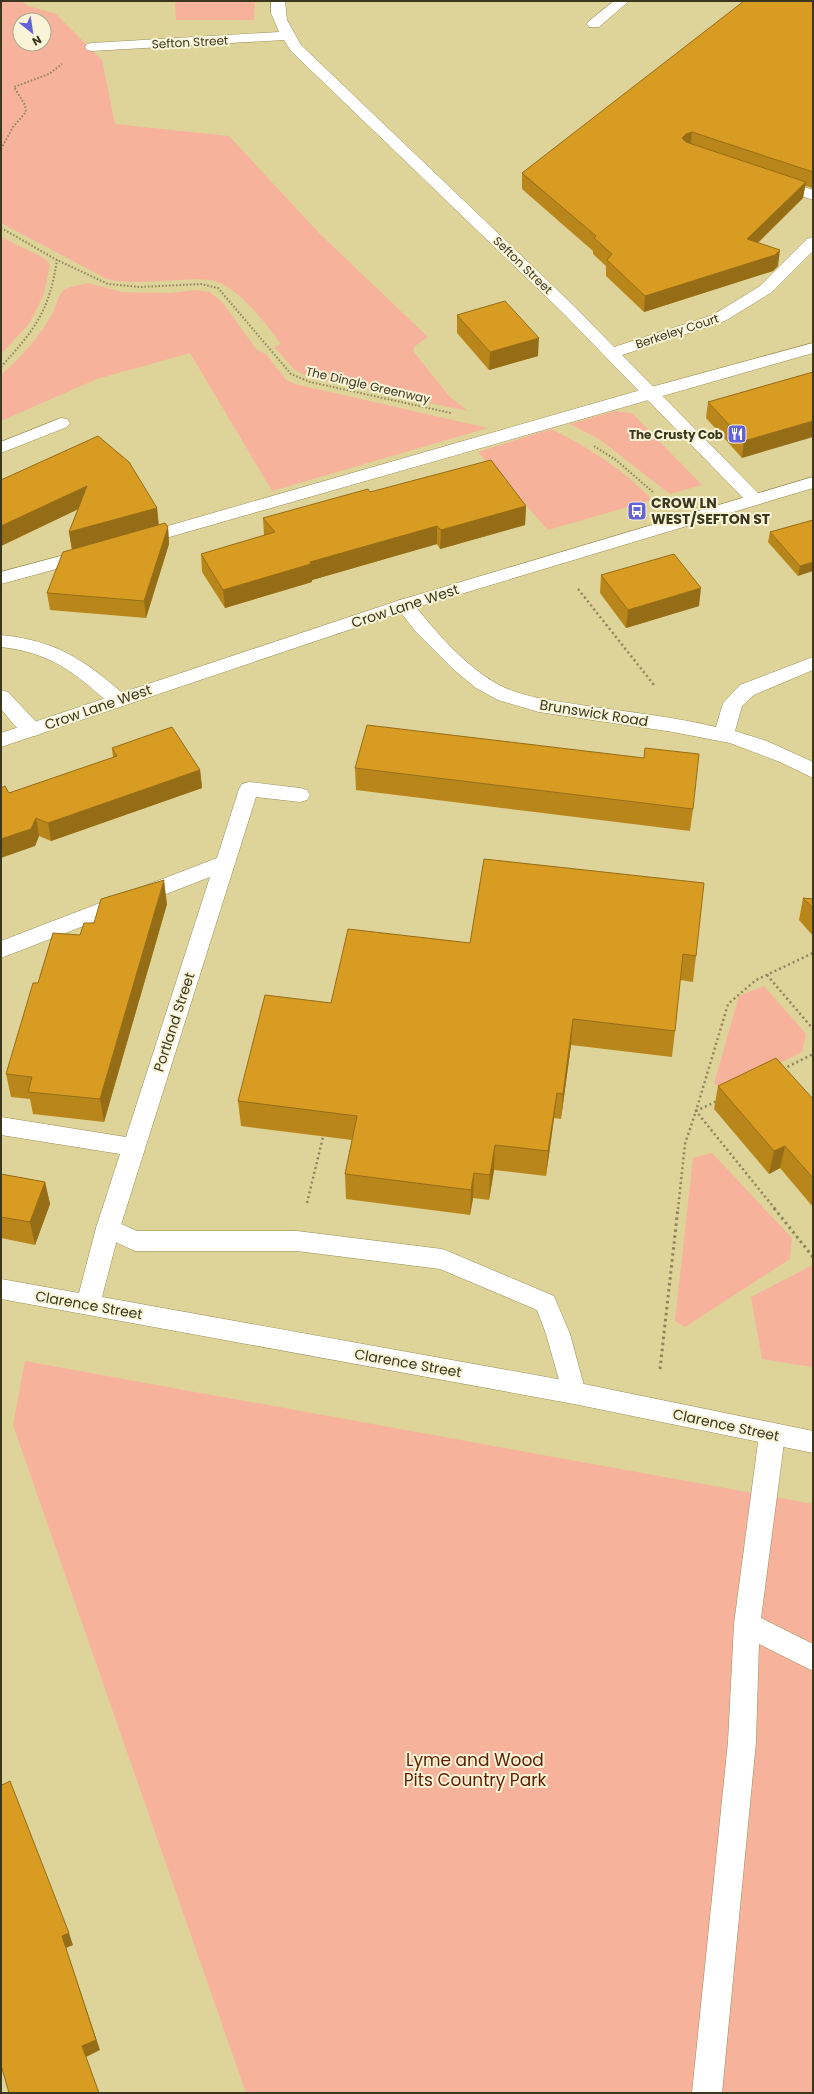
<svg xmlns="http://www.w3.org/2000/svg" width="814" height="2094" font-family="Poppins,sans-serif">
	<rect width="100%" height="100%" fill="#ded499"/>
	<g fill="#f7b29b" fill-rule="evenodd">
		<path d="M1 1H22L26 5 56 14 102 60 115 124 229 136 320 234 428 337 415 346 413 351 450 397 468 411 311 378 295 370 274 347 281 344C266 324 237 284 210 280 195 278 177 280 161 281 144 282 124 283 107 279L1 223ZM20 20H44V44H20Z"/>
		<polygon points="181,1 255,1 254,20 176,20 175,3"/>
		<polygon points="1,237 44,258 50,264 44,294 29,324 3,352 1,349"/>
		<path d="M88 283 122 292 171 293 194 290 210 292 222 302 257 350 266 354 286 380 295 384 488 428 272 491 190 353 97 379 1 421V375C21 357 39 338 52 314 56 307 57 298 62 292 67 286 81 285 88 283Z"/>
		<polygon points="615,411 632,413 702,485 670,494 599,439 570,424"/>
		<path d="M551 429C588 447 623 469 652 500L548 530 478 452Z"/>
		<polygon points="764,986 806,1034 802,1052 728,1089 714,1084 739,996"/>
		<polygon points="712,1153 792,1238 790,1259 685,1327 675,1321 693,1158"/>
		<polygon points="811,1266 813,1268 813,1367 762,1359 751,1297"/>
		<polygon points="25,1361 813,1504 813,2093 246,2093 13,1425"/>
	</g>
	<g fill="none" stroke-linecap="round" stroke-linejoin="round">
		<defs>
			<g id="service">
				<polygon points="813,343 813,353 145,544 139,546 133,544 130,540 133,536 644,389"/>
				<polygon points="87,549 93,551 96,555 93,559 1,584 1,572"/>
				<polygon points="108,1218 137,1231 297,1231 442,1249 450,1252 554,1296 570,1334 586,1393 583,1401 574,1404 565,1401 546,1334 537,1310 440,1269 297,1251 135,1251 100,1235 96,1228 100,1221"/>
				<polygon points="772,1424 781,1427 785,1435 761,1618 813,1644 813,1671 759,1644 756,1742 722,2093 692,2093 728,1742 734,1624 759,1435 763,1427"/>
			</g>
			<g id="minor">
				<polygon points="271,1 285,1 287,20 301,45 574,306 614,347 713,315 760,286 807,239 813,237 813,251 772,292 725,321 622,355 760,495 763,499 760,503 754,505 748,503 562,312 291,51 284,40 92,51 87,50 85,47 87,44 92,43 279,32 271,13"/>
				<polygon points="614,1 629,1 599,27 589,27 587,24 589,21"/>
				<polygon points="777,178 813,190 813,200 772,186 769,183 772,180"/>
				<polygon points="61,418 67,419 70,423 67,427 1,453 1,442"/>
				<path d="M404 599 411 601C436 632 465 667 501 686 528 699 558 701 587 706 630 712 674 717 716 727L723 703 740 685 813 657V670L754 695 742 706 735 731 767 741 813 762V778L780 762 730 743 673 732 539 712 498 700 476 688 452 668 416 632 395 605 397 601Z"/>
				<polygon points="249,782 300,788 307,790 310,795 307,800 300,802 256,797 120,1228 102,1297 574,1382 813,1431 813,1453 574,1404 1,1299 1,1279 79,1293 96,1228 120,1154 1,1135 1,1117 126,1137 210,877 1,958 1,941 217,858 239,789 242,784"/>
			</g>
			<g id="tertiary">
				<path d="M1 635C58 641 82 659 125 695L128 700 125 705 118 707 111 705C74 672 52 653 1 647Z"/>
				<path d="M1 690 8 692 39 725 42 730 39 735C22 740 11 720 1 709Z"/>
			</g>
			<polygon id="primary" points="813,477 813,488 411,609 1,747 1,733 397,601"/>
		</defs>
		<use href="#service" stroke="#988e56" stroke-width="1"/>
		<use href="#minor" stroke="#988e56" stroke-width="1"/>
		<use href="#tertiary" stroke="#988e56" stroke-width="1"/>
		<use href="#primary" stroke="#988e56" stroke-width="1"/>
		<g stroke="#8c855c" stroke-width="2" stroke-dasharray="1.5 2" stroke-linecap="butt">
			<polyline points="1,149 13,127 26,112 25,105 14,87 49,74 62,64"/>
			<polyline points="1,228 57,260 108,284 140,287 201,284 218,288 291,374 310,382 451,413"/>
			<path d="M1 367C35 329 49 312 57 260"/>
			<polyline points="594,446 616,460 654,493"/>
		</g>
		<g stroke="#8c855c" stroke-width="2.5" stroke-dasharray="2 3" stroke-linecap="butt">
			<polyline points="578,589 654,685"/>
			<polyline points="767,975 813,1029"/>
			<polyline points="783,1069 813,1054"/>
			<polyline points="307,1203 323,1137"/>
			<polyline points="678,1209 685,1144 696,1111 717,1101"/>
			<polyline points="775,1209 696,1111 728,1004 756,980 813,953"/>
		</g>
		<g stroke="#8c855c" stroke-width="3" stroke-dasharray="2.5 3.5" stroke-linecap="butt">
			<polyline points="774,1208 813,1257"/>
			<polyline points="660,1369 678,1208"/>
		</g>
		<use href="#service" fill="#fff" fill-rule="evenodd"/>
		<use href="#minor" fill="#fff" fill-rule="evenodd"/>
		<use href="#tertiary" fill="#fff" fill-rule="evenodd"/>
		<use href="#primary" fill="#fff" fill-rule="evenodd"/>
	</g>
	<g fill="#b9861c">
		<polygon points="813,1 813,188 805,186 803,198 758,243 778,266 773,271 644,312 606,276 606,266 593,254 593,251 522,189 522,173"/>
		<polygon points="457,315 538,356 489,370 457,333"/>
		<polygon points="813,372 742,458 706,418 708,402"/>
		<polygon points="1,480 157,508 158,524 168,527 169,544 146,618 50,610 47,593 72,549 69,532 78,509 1,546"/>
		<polygon points="370,492 526,506 525,525 440,549 437,544 312,580 312,582 225,608 202,572 201,554 264,536 263,518"/>
		<polygon points="813,520 798,576 768,542 770,532"/>
		<polygon points="601,575 699,606 626,628 600,593"/>
		<polygon points="112,748 200,770 202,788 51,841 39,836 35,846 9,793 113,758"/>
		<polygon points="355,768 693,809 690,831 356,790"/>
		<polygon points="484,859 696,956 693,982 680,980 675,1031 672,1057 571,1045 561,1119 554,1118 546,1176 494,1170 489,1200 473,1198 470,1215 346,1199 345,1174 352,1140 241,1126 238,1101 331,1003 470,943"/>
		<polygon points="803,898 813,899 813,936 799,920"/>
		<polygon points="167,904 104,1122 33,1114 30,1099 11,1097 6,1074 38,983 80,935 94,923"/>
		<polygon points="718,1086 813,1099 813,1207 780,1168 769,1174 714,1109"/>
		<polygon points="1,1174 45,1182 50,1204 35,1245 1,1238"/>
	</g>
	<g fill="#966d17">
		<polygon points="692,132 690,148 682,138 686,134"/>
		<polygon points="806,182 803,198 745,255 747,239"/>
		<polygon points="780,250 778,266 773,271 644,312 645,296"/>
		<polygon points="539,338 538,356 489,370 490,352"/>
		<polygon points="813,421 813,437 742,458 744,441"/>
		<polygon points="87,486 89,504 1,546 1,526"/>
		<polygon points="526,506 525,525 440,549 441,530"/>
		<polygon points="157,508 159,526 72,550 69,532"/>
		<polygon points="437,526 437,544 312,580 312,582 225,608 223,590 310,562"/>
		<polygon points="168,527 169,544 146,618 144,601"/>
		<polygon points="813,562 813,571 798,576 800,566"/>
		<polygon points="701,588 699,606 626,628 628,610"/>
		<polygon points="200,770 202,788 51,841 48,823"/>
		<polygon points="36,818 39,836 35,846 1,858 1,839"/>
		<polygon points="164,880 167,904 104,1122 100,1099"/>
		<polygon points="573,1019 571,1045 561,1119 563,1094"/>
		<polygon points="557,1093 554,1118 546,1176 548,1151"/>
		<polygon points="495,1145 494,1170 489,1200 490,1175"/>
		<polygon points="785,1146 780,1168 769,1174 774,1151"/>
		<polygon points="474,1173 473,1198 470,1215 471,1190"/>
		<polygon points="45,1182 50,1204 35,1245 30,1222"/>
		<polygon points="69,1933 73,1945 66,1948 100,2050 86,2057 82,2046 62,1936"/>
	</g>
	<g fill="#d79c21" stroke="#966d17">
		<polygon points="744,1 813,1 813,172 692,132 686,134 682,138 686,142 806,182 747,239 780,250 775,255 645,296 607,260 612,254 594,238 596,236 522,173"/>
		<polygon points="505,301 539,338 490,352 457,315"/>
		<polygon points="813,372 813,421 744,441 708,402"/>
		<polygon points="98,436 129,462 157,508 69,532 87,486 1,526 1,480"/>
		<polygon points="491,460 526,506 441,530 437,526 310,562 311,564 223,590 201,554 275,532 263,518 368,489 370,492"/>
		<polygon points="813,520 813,562 800,566 770,532"/>
		<polygon points="165,523 168,527 144,601 47,593 63,552"/>
		<polygon points="674,554 701,588 628,610 601,575"/>
		<polygon points="367,725 644,758 645,748 699,754 693,809 355,768"/>
		<polygon points="172,727 200,770 48,823 36,818 31,829 1,839 1,788 5,786 9,793 117,756 112,748"/>
		<polygon points="484,859 704,883 696,956 683,954 675,1031 573,1019 563,1094 557,1093 548,1151 495,1145 490,1175 474,1173 471,1190 345,1174 357,1116 238,1101 265,995 331,1003 348,929 470,943"/>
		<polygon points="164,880 100,1099 28,1092 32,1077 6,1074 33,983 38,983 53,933 80,935 84,923 94,923 101,899"/>
		<polygon points="803,898 813,899 813,908"/>
		<polygon points="776,1058 813,1099 813,1178 785,1146 774,1151 718,1086"/>
		<polygon points="1,1174 45,1182 30,1222 1,1217"/>
		<polygon points="10,1781 69,1933 62,1936 96,2040 82,2046 99,2093 9,2093 1,2065 1,1782 2,1785"/>
	</g>
	<defs>
		<symbol id="restaurant-square" viewBox="-11 -11 22 22"><rect x="-9" y="-9" width="18" height="18" rx="4" fill="#6462db" stroke="#f9f4d7"/><path d="M-5-6h1v4h1v-4h1v4h1v-4h1v5L-1.5 .5V6h-2V.5L-5-1ZM5-6V6H3V1.5H1.5Q1.5-4 5-6Z" fill="#fff"/></symbol>
		<symbol id="bus-square" viewBox="-11 -11 22 22"><rect x="-9" y="-9" width="18" height="18" rx="4" fill="#6462db" stroke="#f9f4d7"/><path d="M-5-6H5V4H4V6H2V4H-2V6H-4V4H-5ZM-3.5-4V0h7V-4ZM-3.5 1.2v1.5H-2V1.2ZM2 1.2v1.5H3.5V1.2Z" fill="#fff"/></symbol>
	</defs>
	<g fill-rule="evenodd">
		<use href="#restaurant-square" x="726" y="423" width="22" height="22"/>
		<use href="#bus-square" x="626" y="500" width="22" height="22"/>
	</g>
	<g text-anchor="middle" dominant-baseline="central" stroke-width="4" stroke-linejoin="round" paint-order="stroke">
		<g font-size="12" fill="#3b371f" stroke="#f9f4d7">
			<text transform="translate(190 42) rotate(-3)">Sefton Street</text>
			<text transform="translate(523 265) rotate(44)">Sefton Street</text>
			<text transform="translate(677 331) rotate(-18)">Berkeley Court</text>
			<text transform="translate(368 385) rotate(13)">The Dingle Greenway</text>
		</g>
		<g font-size="12" font-weight="bold" fill="#3b371f" stroke="#f9f4d7" text-anchor="end">
			<text x="723" y="434">The Crusty Cob</text>
		</g>
		<g font-size="14" font-weight="bold" fill="#3b371f" stroke="#f9f4d7" text-anchor="start">
			<text x="651" y="503">CROW LN<tspan x="651" dy="16">WEST/SEFTON ST</tspan></text>
		</g>
		<g font-size="14" fill="#3b371f" stroke="#f9f4d7">
			<text transform="translate(405 606) rotate(-18)">Crow Lane West</text>
			<text transform="translate(98 707) rotate(-19)">Crow Lane West</text>
			<text transform="translate(594 713) rotate(9)">Brunswick Road</text>
			<text transform="translate(174 1022) rotate(-72)">Portland Street</text>
			<text transform="translate(89 1305) rotate(10)">Clarence Street</text>
			<text transform="translate(408 1363) rotate(10)">Clarence Street</text>
			<text transform="translate(726 1425) rotate(12)">Clarence Street</text>
		</g>
		<g font-size="17" fill="#601d01" stroke="#f9f4d7">
			<text x="475" y="1760">Lyme and Wood<tspan x="475" dy="20">Pits Country Park</tspan></text>
		</g>
	</g>
	<rect width="814" height="2094" fill="none" stroke="#3b371f" stroke-width="4"/>
	<g transform="translate(32 32) rotate(150)"><circle r="19" fill="#f9f4d7" stroke="#ada88d"/>
	<path d="M0-3L7 15L0 10L-7 15Z" fill="#6462db"/>
	<text y="-6" font-size="11" font-weight="bold" text-anchor="middle" fill="#3b371f">N</text>
	</g>
</svg>
